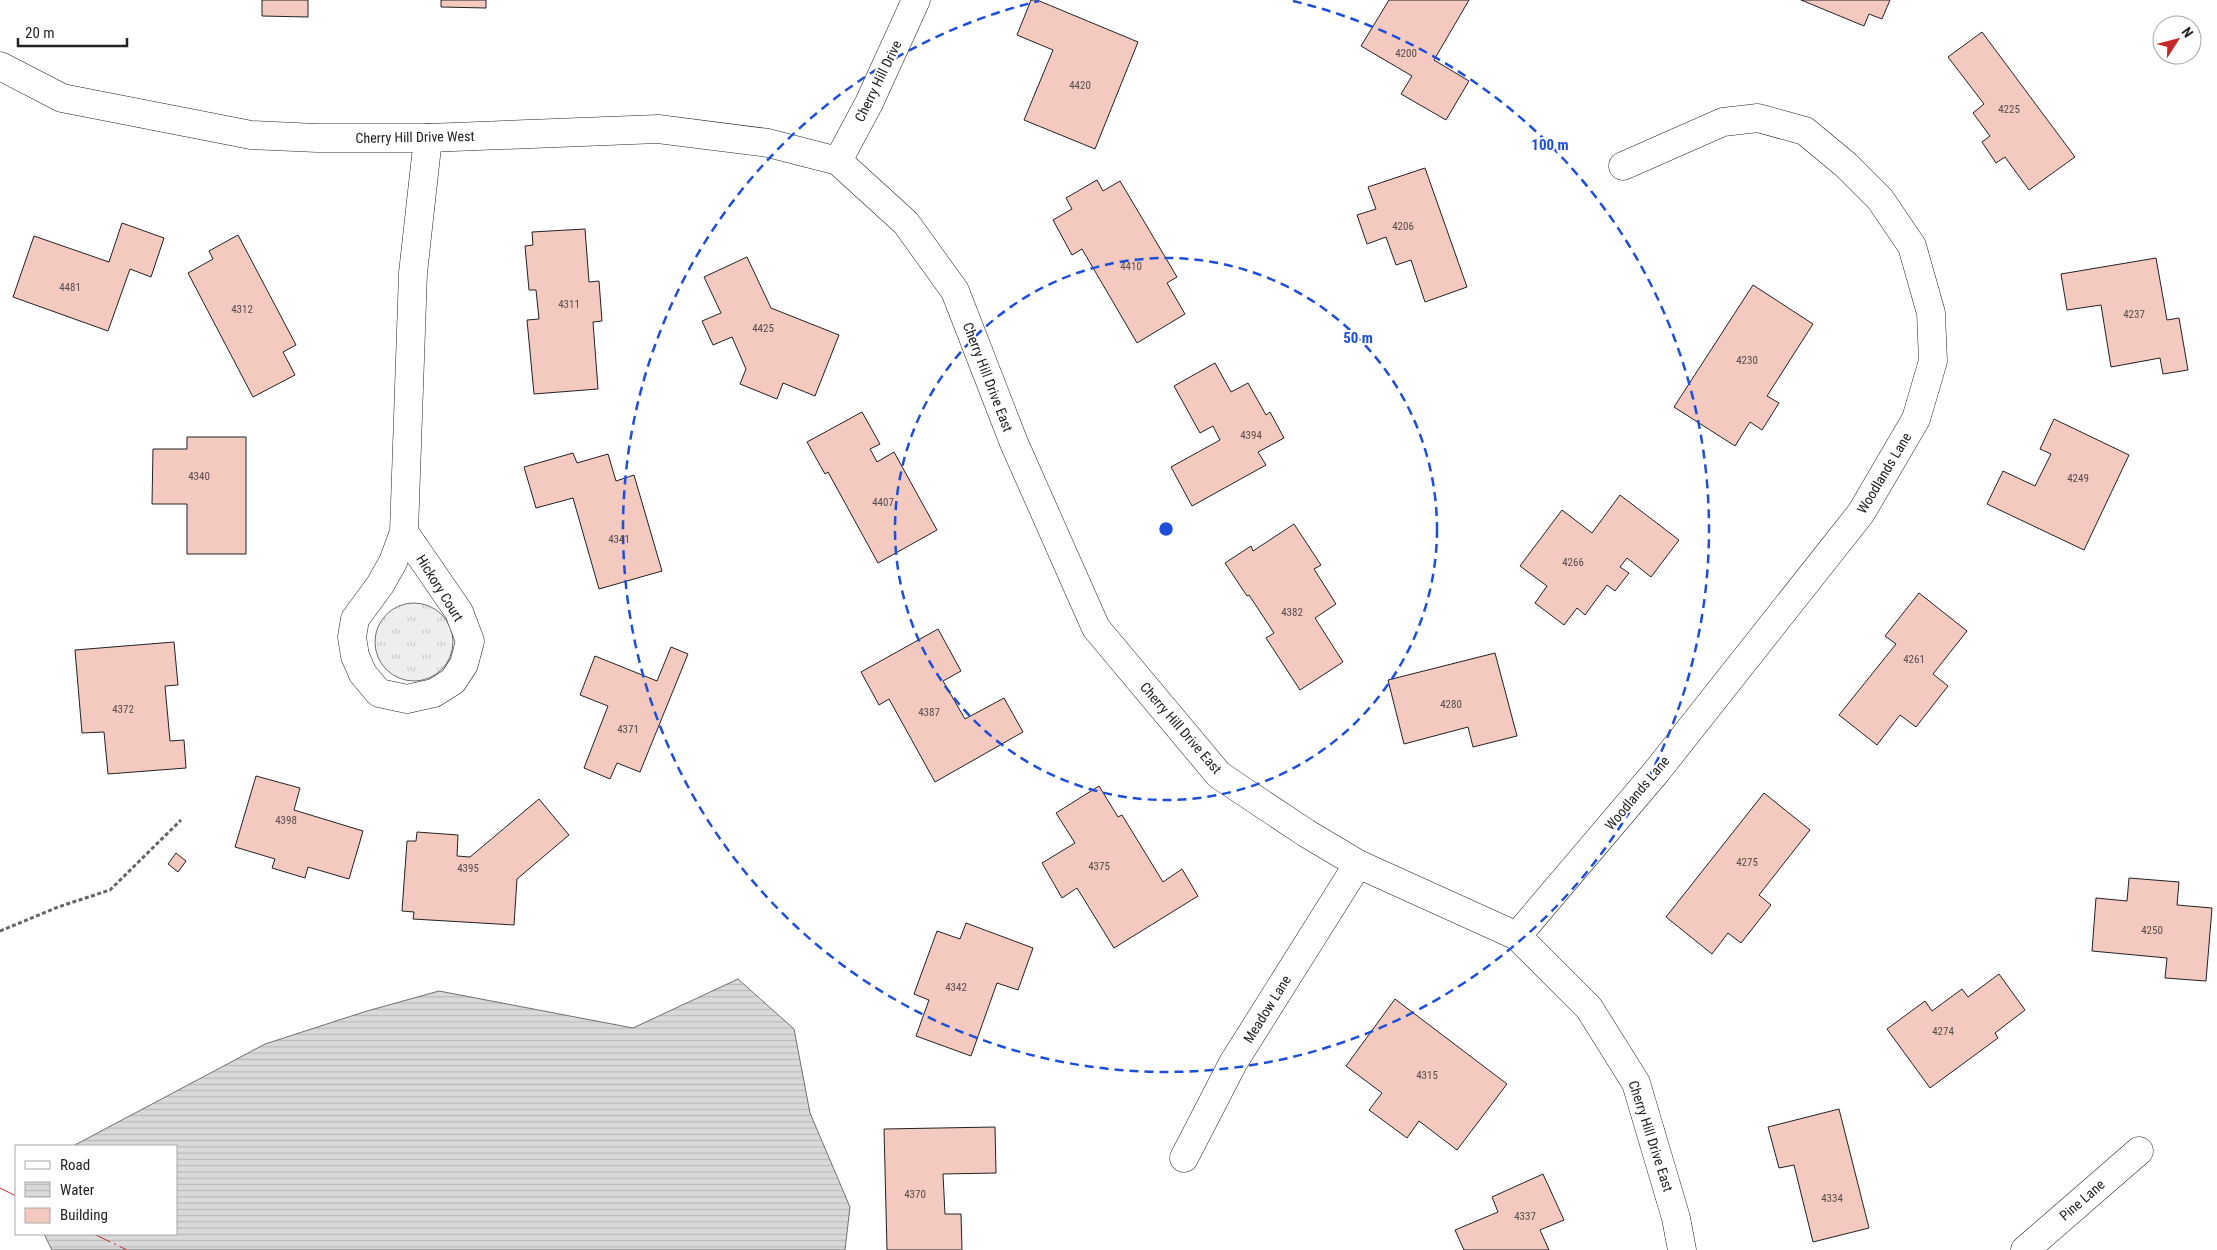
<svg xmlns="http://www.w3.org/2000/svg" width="2217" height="1250" font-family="'Roboto Condensed',sans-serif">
	<defs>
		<pattern id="grass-tufts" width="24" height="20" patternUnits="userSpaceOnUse" patternTransform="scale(1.25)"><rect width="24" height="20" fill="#eee"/><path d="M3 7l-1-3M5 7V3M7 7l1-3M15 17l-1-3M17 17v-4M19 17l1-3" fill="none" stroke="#ccc"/></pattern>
		<pattern id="water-rules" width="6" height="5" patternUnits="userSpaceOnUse" patternTransform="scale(1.25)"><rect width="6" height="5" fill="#d9d9d9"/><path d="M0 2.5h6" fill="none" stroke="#bababa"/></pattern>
	</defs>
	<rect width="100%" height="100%" fill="#fff"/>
	<circle fill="url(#grass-tufts)" stroke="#6f6f6f" cx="414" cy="642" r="39"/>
	<polygon fill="url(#water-rules)" stroke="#6f6f6f" points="738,979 794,1029 810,1113 850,1207 845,1250 52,1250 44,1234 176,1234 176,1146 73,1146 265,1044 367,1011 439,991 633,1028"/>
	<g fill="#f3c9c0" stroke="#222">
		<polygon points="262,0 308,0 308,17 262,16"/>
		<polygon points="441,0 486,0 486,8 441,7"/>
		<polygon points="1031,0 1037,0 1138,42 1095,149 1024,120 1053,50 1017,35"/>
		<polygon points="1389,0 1469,0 1434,60 1469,81 1446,120 1401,94 1412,76 1361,46"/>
		<polygon points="1801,0 1890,0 1882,19 1869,14 1864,26"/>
		<polygon points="1982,32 2075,157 2029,190 2005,157 1996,163 1982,142 1990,136 1973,113 1984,104 1948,57"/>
		<polygon points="1425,168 1467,287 1425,302 1411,260 1396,265 1386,237 1367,244 1357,215 1376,209 1368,187"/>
		<polygon points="1097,180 1103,191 1120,181 1177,277 1167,283 1185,314 1137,343 1082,249 1072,255 1053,220 1072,209 1066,198"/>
		<polygon points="122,223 164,238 151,277 130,269 108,331 13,297 34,236 109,262"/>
		<polygon points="585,229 589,282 599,281 602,321 593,322 598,389 534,394 527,320 539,319 536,290 529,290 525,246 533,245 532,232"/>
		<polygon points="238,235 296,345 283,352 295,375 253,397 188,273 213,259 209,251"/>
		<polygon points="747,257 771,308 839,335 815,396 783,383 777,399 740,384 746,369 732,337 713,345 702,321 721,313 704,277"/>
		<polygon points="2156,258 2167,320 2179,318 2188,370 2163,374 2160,358 2111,367 2101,305 2067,310 2061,274"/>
		<polygon points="1753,285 1813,324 1767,396 1779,403 1762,430 1750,422 1735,446 1674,407"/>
		<polygon points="1215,363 1231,392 1248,383 1266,415 1270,412 1284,438 1258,452 1266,465 1192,506 1171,467 1220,440 1213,426 1200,433 1174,386"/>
		<polygon points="862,412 880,444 870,449 877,462 894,452 937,530 878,563 828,472 825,474 807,442"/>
		<polygon points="2054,419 2129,455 2084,550 1987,504 2003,471 2035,486 2051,454 2040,449"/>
		<polygon points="187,437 246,437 246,554 187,554 187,504 152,504 153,449 187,449"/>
		<polygon points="573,453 577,463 608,454 616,481 634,475 662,571 599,589 573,498 536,508 524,467"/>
		<polygon points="1620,495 1679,540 1651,577 1627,558 1620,567 1629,573 1615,591 1607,585 1585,615 1577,608 1564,625 1535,603 1547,586 1520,566 1562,510 1592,533"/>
		<polygon points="1294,524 1321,565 1314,569 1336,604 1315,618 1343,662 1300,690 1266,638 1274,633 1249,595 1247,596 1225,563 1251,546 1253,551"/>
		<polygon points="1919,593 1967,631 1933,674 1948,686 1916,727 1900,715 1877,745 1839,715 1896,644 1885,636"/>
		<polygon points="938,629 961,671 943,681 965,719 1004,698 1023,732 935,782 889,699 879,705 861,672"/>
		<polygon points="174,642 178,685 165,686 170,741 184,740 186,768 108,774 104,732 82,733 75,650"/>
		<polygon points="671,647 688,654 640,772 617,763 610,779 584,768 608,706 580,695 595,656 657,681"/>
		<polygon points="1495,653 1517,736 1473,747 1468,727 1404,744 1388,680"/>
		<polygon points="256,776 300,788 294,810 363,831 349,879 308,867 305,878 272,868 275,859 235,847"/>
		<polygon points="1099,786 1118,817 1122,815 1163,882 1182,869 1198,896 1114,948 1077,888 1062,898 1042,863 1075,843 1056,813"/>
		<polygon points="1764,793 1810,830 1759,895 1771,905 1741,943 1728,933 1712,954 1666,917"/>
		<polygon points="539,799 569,835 517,879 514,925 413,919 414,912 402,911 407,841 416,841 417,832 458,835 457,856 470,857"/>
		<polygon points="176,853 186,861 178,872 168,864"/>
		<polygon points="2129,878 2179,882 2177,905 2212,908 2206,981 2165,978 2167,958 2092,951 2096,898 2127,901"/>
		<polygon points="966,923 1033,948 1018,990 997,983 971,1056 916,1036 929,1000 914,994 937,931 960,939"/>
		<polygon points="1999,974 2025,1010 1995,1033 1998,1038 1930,1088 1887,1029 1925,1001 1932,1011 1962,989 1968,997"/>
		<polygon points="1395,999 1507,1084 1457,1150 1419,1121 1407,1138 1369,1110 1382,1093 1346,1066"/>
		<polygon points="1839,1109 1869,1228 1813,1242 1794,1165 1779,1168 1768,1127"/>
		<polygon points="995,1127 996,1173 943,1174 945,1214 961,1214 962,1250 887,1250 884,1129"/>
		<polygon points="1543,1174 1564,1220 1540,1230 1549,1250 1464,1250 1455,1230 1498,1212 1492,1197"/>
	</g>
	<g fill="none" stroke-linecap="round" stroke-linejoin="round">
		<defs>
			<g id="minor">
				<polyline points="0,66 62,98 251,135 317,138 428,138 658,129 768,143 838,161 906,223 955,291 1014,443 1096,628 1219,775 1306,833 1358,864 1517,936 1589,1008 1636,1083 1676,1218 1682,1250"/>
				<polyline points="838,161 869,103 916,0"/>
				<polyline points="404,532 459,612 470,641 464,664 453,681 434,693 407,699 379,693 363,674 355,656 352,637 355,619 380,585 393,562 404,532 413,273 428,138"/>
				<polyline points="1517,936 1657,771 1861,513 1916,419 1933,361 1931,313 1912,246 1880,199 1846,165 1805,131 1758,118 1723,122 1623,166"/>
				<polyline points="1184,1158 1233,1063 1358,864"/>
				<polyline points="2025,1250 2139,1151"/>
			</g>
		</defs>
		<use href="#minor" stroke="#222" stroke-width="29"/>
		<polyline stroke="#646464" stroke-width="3" stroke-dasharray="4 2.5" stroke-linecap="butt" points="0,931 58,907 110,890 181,820"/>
		<use href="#minor" stroke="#fff" stroke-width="28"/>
		<g stroke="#c62828" stroke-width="1" stroke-dasharray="18 4 2.5 4" stroke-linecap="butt">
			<polyline points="0,1188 16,1196"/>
			<polyline points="94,1234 127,1250"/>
		</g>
	</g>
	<g fill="none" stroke="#1d4ed8" stroke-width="2.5" stroke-dasharray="9 6">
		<circle cx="1166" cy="529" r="271"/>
		<path d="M1293 1A543 543 0 1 1 1039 1"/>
	</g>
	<g text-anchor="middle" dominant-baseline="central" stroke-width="4" stroke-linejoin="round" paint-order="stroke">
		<g font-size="11" fill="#564c4a">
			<text x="1406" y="53">4200</text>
			<text x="1080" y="85">4420</text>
			<text x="2009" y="109">4225</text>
			<text x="1403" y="226">4206</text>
			<text x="1131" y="266">4410</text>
			<text x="70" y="287">4481</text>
			<text x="569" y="304">4311</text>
			<text x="242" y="309">4312</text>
			<text x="2134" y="314">4237</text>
			<text x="763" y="328">4425</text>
			<text x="1747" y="360">4230</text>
			<text x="1251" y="435">4394</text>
			<text x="199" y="476">4340</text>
			<text x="2078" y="478">4249</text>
			<text x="883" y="502">4407</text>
			<text x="619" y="539">4341</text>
			<text x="1573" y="562">4266</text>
			<text x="1292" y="612">4382</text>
			<text x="1914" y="659">4261</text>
			<text x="1451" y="704">4280</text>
			<text x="123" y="709">4372</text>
			<text x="929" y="712">4387</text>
			<text x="628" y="729">4371</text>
			<text x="286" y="820">4398</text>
			<text x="1747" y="862">4275</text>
			<text x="1099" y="866">4375</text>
			<text x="468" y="868">4395</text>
			<text x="2152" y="930">4250</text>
			<text x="956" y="987">4342</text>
			<text x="1943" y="1031">4274</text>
			<text x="1427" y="1075">4315</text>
			<text x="915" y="1194">4370</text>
			<text x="1832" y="1198">4334</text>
			<text x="1525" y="1216">4337</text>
		</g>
		<g font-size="14" fill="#222" stroke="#fff">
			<text transform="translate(878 81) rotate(-64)">Cherry Hill Drive</text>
			<text transform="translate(415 137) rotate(-1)">Cherry Hill Drive West</text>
			<text transform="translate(988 377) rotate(69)">Cherry Hill Drive East</text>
			<text transform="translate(1884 473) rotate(-59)">Woodlands Lane</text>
			<text transform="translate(440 588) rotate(58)">Hickory Court</text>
			<text transform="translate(1181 728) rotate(49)">Cherry Hill Drive East</text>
			<text transform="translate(1637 793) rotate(-50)">Woodlands Lane</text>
			<text transform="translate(1267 1009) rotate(-58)">Meadow Lane</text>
			<text transform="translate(1651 1136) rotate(72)">Cherry Hill Drive East</text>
			<text transform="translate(2082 1200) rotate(-41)">Pine Lane</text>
		</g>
	</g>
	<circle cx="1166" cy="529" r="8" fill="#1d4ed8" stroke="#fff" stroke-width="2.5"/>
	<g font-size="15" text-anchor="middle" font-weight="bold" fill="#1d4ed8" stroke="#fff" stroke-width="4" stroke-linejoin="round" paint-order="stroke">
		<text x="1550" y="150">100 m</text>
		<text x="1358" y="343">50 m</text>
	</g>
	<rect x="15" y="1145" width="162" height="90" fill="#ffffff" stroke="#a7a7a7"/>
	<rect x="25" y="1161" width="25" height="8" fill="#ffffff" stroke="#a7a7a7"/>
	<text x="60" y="1170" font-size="15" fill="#222222">Road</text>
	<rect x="25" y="1182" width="25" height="15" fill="url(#water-rules)" stroke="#a7a7a7"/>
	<text x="60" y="1195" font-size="15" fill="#222222">Water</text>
	<rect x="25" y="1208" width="25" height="15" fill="#f3c9c0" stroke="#a7a7a7"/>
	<text x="60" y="1220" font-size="15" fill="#222222">Building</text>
	<g transform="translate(2177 40) rotate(54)"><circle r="24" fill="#ffffff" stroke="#a7a7a7"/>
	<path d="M0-4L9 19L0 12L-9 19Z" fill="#c62828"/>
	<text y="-8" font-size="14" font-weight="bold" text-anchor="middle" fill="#222222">N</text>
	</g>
	<path d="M18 38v8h109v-8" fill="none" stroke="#222222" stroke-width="2.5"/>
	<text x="25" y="38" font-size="15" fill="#222222" stroke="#ffffff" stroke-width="4" paint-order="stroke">20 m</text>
</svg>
